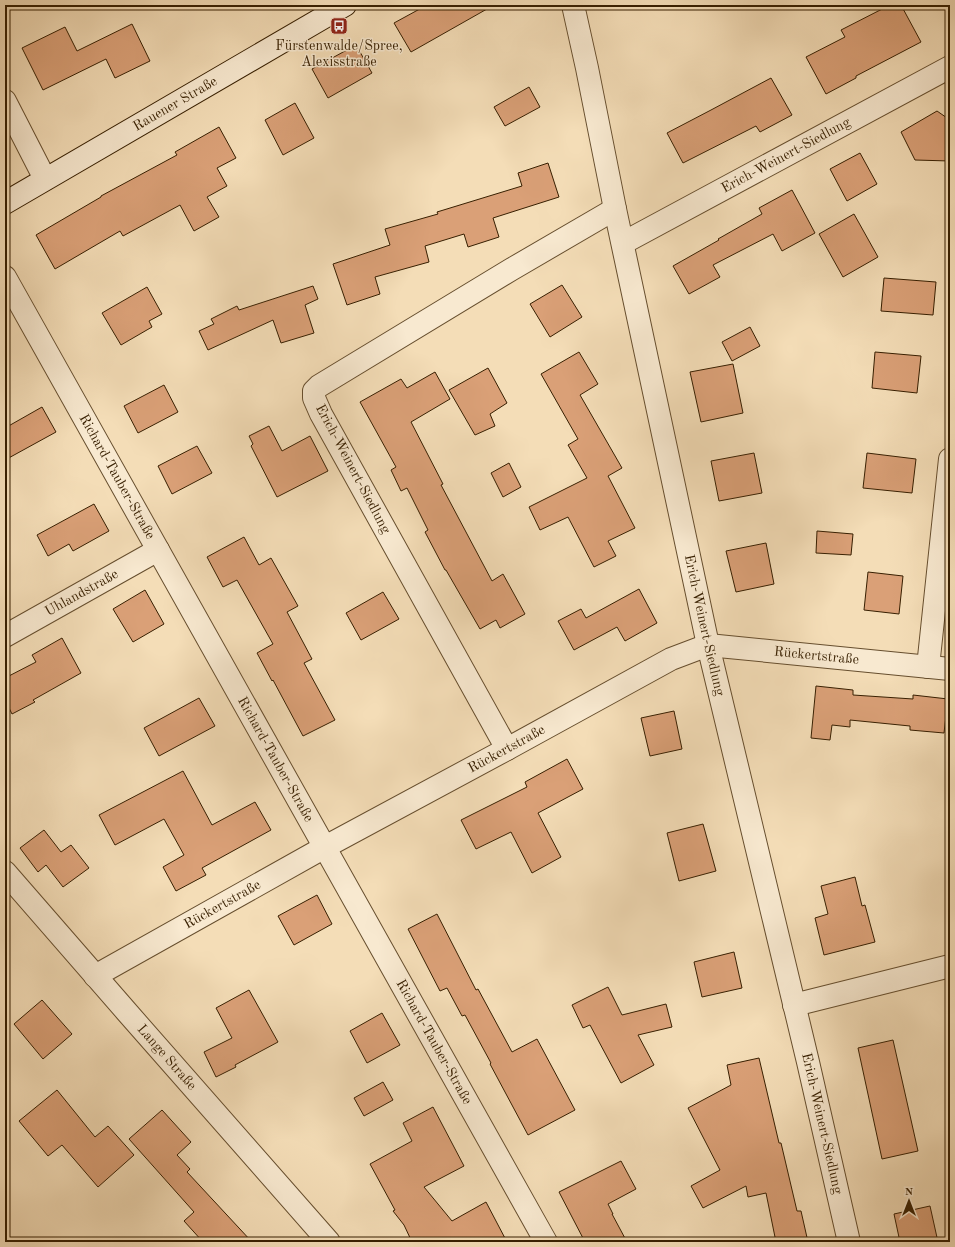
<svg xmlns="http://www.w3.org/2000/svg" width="955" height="1247" font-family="'Old Standard TT',serif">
	<rect width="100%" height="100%" fill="#f4ddb7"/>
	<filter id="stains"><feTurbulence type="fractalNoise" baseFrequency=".005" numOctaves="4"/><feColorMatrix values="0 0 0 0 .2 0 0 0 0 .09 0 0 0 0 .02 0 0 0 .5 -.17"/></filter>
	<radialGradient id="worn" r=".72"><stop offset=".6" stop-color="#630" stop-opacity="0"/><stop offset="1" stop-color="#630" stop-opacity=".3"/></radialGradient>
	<g fill="#daa077" stroke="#371f01">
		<polygon points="427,5 494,5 411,52 394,23"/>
		<polygon points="890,5 901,5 921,42 856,76 856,78 826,94 806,57 845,37 841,30"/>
		<polygon points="132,24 150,61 115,78 106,59 43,90 22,48 65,27 77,51"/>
		<polygon points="356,45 372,73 328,98 312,69"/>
		<polygon points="771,78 792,115 760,132 756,126 683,163 667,133 711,110"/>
		<polygon points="529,87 540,107 505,126 494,107"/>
		<polygon points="295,103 314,138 283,155 265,120"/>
		<polygon points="937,111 950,120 950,161 915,160 901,132"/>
		<polygon points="219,127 236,158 217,168 227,186 207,197 219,217 194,231 180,205 123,236 120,231 55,269 36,235 101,197 101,196 177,155 175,152"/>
		<polygon points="860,153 877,184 847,201 830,169"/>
		<polygon points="548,163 559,197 493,218 499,237 468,247 464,234 425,246 429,262 375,277 380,294 347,305 333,264 390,245 385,229 438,214 437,212 522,186 518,173"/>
		<polygon points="792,190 815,233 782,251 773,234 713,265 720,277 689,294 673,266 719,240 718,239 762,214 759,208"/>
		<polygon points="854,214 878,257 843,277 819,234"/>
		<polygon points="884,278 936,282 933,315 881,311"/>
		<polygon points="562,285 582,317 550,337 530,304"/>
		<polygon points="313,286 318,299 305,305 314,333 281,343 273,320 208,350 199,331 214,324 211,319 237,306 239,310"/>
		<polygon points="147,287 162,314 149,321 152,327 121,345 102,313"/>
		<polygon points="750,327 760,346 732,361 722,342"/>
		<polygon points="579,352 598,384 580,395 622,468 608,476 635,528 608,541 616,556 594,567 568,517 540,530 529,507 587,478 568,445 578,439 541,374"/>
		<polygon points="875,352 921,356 917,393 872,388"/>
		<polygon points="733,364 743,413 701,422 690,372"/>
		<polygon points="488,368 507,403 490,414 495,426 475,435 449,390"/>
		<polygon points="435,372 450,399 411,422 443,484 441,485 492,581 503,574 525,614 500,628 496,620 480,629 446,570 445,570 425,532 428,530 407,488 401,491 391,470 396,467 360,402 401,379 407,388"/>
		<polygon points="164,385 178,412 138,433 124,406"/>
		<polygon points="42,407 56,432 5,460 5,428"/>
		<polygon points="269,426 282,451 310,436 328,471 277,497 251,446 253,444 249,436"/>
		<polygon points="197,446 212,473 172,494 158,466"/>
		<polygon points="754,453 762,493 719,501 711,461"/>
		<polygon points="867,453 916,459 912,493 863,488"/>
		<polygon points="509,463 521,487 503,497 491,473"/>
		<polygon points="94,504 109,531 73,551 69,544 48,556 37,535"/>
		<polygon points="817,531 853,534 851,555 816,553"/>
		<polygon points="244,537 259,565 271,558 298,606 287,612 312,659 304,663 335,720 303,736 273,680 272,681 257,653 273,644 237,580 223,587 207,557"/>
		<polygon points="766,543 774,584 736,592 726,551"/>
		<polygon points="868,572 903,576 899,614 864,610"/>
		<polygon points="639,589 657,623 625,641 617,627 574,650 558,621 581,609 586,618"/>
		<polygon points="145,590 164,624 133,642 113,609"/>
		<polygon points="383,592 399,619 361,640 346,613"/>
		<polygon points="62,638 81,673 33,700 35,702 12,714 5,700 5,678 36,662 32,655"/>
		<polygon points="816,686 853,690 853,695 913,699 913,695 948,699 944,733 910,730 910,726 850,720 850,727 832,725 830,740 811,738"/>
		<polygon points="199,698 215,726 159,756 144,728"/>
		<polygon points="674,711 682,749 650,756 641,718"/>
		<polygon points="567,759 583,789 538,813 561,857 532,873 511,832 476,849 461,820 527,787 525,782"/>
		<polygon points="183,771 212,825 255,802 271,830 202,868 206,875 176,891 163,867 184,855 164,819 115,845 99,815"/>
		<polygon points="703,824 716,871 679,881 667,833"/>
		<polygon points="44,830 61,852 71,845 89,868 63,887 46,865 38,872 20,848"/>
		<polygon points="855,877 862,906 865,905 875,942 824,955 815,918 828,914 821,886"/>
		<polygon points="317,895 332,924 294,945 278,916"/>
		<polygon points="437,914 476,990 478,989 512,1052 537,1039 575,1110 528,1135 490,1064 491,1063 465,1015 462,1016 447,988 440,991 408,929"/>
		<polygon points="734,952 742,988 702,997 694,962"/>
		<polygon points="608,987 622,1015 666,1004 672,1027 638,1035 654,1065 621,1083 590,1025 583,1028 572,1005"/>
		<polygon points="249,990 278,1042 235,1065 236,1067 216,1077 204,1052 232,1038 216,1008"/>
		<polygon points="42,1000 72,1034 43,1059 14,1024"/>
		<polygon points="382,1013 400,1045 367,1063 350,1031"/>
		<polygon points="893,1040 918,1151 882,1159 858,1048"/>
		<polygon points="759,1058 779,1143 781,1143 797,1211 801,1211 808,1242 776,1242 766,1193 748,1197 746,1186 703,1208 691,1186 720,1170 688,1108 731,1085 727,1065"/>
		<polygon points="383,1082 393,1100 364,1116 354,1098"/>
		<polygon points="57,1090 95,1137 108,1126 134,1155 98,1187 62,1145 48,1156 19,1121"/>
		<polygon points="433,1107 464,1166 424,1187 452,1221 486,1202 507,1242 412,1242 404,1225 393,1211 395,1210 370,1164 412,1141 403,1123"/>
		<polygon points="162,1110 191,1142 177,1155 190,1169 187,1172 252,1242 203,1242 184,1221 194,1212 129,1139"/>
		<polygon points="621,1161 636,1189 608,1204 613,1214 612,1214 627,1242 585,1242 559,1192"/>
		<polygon points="930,1206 938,1242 900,1242 894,1214"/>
	</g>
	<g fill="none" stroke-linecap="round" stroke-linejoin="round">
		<defs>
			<g id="minor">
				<polyline points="5,101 45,179"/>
				<path id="s1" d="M623 243 950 67"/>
				<path id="s2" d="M5 277 546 1242"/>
				<path id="s3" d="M5 636 158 550"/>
				<polyline points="928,667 950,459"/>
				<polyline points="507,749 321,414 314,398 314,391 319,386 512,269 615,209"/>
				<path id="s4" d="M5 872 126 1011 329 1242"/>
				<path id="s5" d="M95 976 325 847 507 749 671 659 708 645 950 669"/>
				<polyline points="794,1005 950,966"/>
			</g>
			<g id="tertiary">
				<path id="s6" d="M573 5 587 68 615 209 708 645 808 1062 849 1242"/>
			</g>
			<g id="secondary">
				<path id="s7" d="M5 203 345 5"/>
			</g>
		</defs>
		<use href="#minor" stroke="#664e2e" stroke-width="24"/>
		<use href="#tertiary" stroke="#664e2e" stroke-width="24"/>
		<use href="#secondary" stroke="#371f01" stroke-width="24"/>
		<use href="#minor" stroke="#f8e9d0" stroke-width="22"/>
		<use href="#tertiary" stroke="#f8e9d0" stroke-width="22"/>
		<use href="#secondary" stroke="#f8e9d0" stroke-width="22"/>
	</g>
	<defs>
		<symbol id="bus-square" viewBox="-11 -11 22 22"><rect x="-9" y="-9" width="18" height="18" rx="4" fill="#8f2418" stroke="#f8e9d0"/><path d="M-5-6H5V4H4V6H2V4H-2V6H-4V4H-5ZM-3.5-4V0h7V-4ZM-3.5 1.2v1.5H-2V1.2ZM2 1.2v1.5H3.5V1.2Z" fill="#fff"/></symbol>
	</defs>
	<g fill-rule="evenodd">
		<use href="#bus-square" x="329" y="16" width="20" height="20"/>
	</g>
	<g text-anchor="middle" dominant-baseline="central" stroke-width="3" stroke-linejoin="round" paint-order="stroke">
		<g font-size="14" fill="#371f01" stroke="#f8e9d0">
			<text x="339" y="46">Fürstenwalde/Spree,<tspan x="339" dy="16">Alexisstraße</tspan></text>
		</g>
		<g font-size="14" fill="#371f01" stroke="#f8e9d0">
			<text stroke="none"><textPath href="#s7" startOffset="197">Rauener Straße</textPath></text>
			<text stroke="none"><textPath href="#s1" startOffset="185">Erich-Weinert-Siedlung</textPath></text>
			<text transform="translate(353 469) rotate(62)">Erich-Weinert-Siedlung</text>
			<text stroke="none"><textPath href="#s2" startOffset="229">Richard-Tauber-Straße</textPath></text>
			<text stroke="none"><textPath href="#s3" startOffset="88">Uhlandstraße</textPath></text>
			<text stroke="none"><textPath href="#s6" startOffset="634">Erich-Weinert-Siedlung</textPath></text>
			<text stroke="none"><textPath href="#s5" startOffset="806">Rückertstraße</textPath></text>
			<text stroke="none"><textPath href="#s5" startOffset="470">Rückertstraße</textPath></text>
			<text stroke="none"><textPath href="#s2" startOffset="553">Richard-Tauber-Straße</textPath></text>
			<text stroke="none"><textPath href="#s5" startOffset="146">Rückertstraße</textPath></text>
			<text stroke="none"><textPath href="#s2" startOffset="877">Richard-Tauber-Straße</textPath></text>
			<text stroke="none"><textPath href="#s4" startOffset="246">Lange Straße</textPath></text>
			<text stroke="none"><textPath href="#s6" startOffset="1146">Erich-Weinert-Siedlung</textPath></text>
		</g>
	</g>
	<rect width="955" height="1247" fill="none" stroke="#f4ddb7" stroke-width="20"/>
	<rect x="6" y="6" width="943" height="1235" fill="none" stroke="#371f01" stroke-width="2"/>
	<rect x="10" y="10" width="935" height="1227" fill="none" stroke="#371f01"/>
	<g transform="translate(909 1201)" stroke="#f8e9d0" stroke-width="3" paint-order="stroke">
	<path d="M0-3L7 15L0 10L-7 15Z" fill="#371f01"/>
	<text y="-6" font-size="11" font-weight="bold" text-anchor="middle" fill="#371f01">N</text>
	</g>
	<rect width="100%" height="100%" filter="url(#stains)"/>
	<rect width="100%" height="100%" fill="url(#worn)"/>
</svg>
